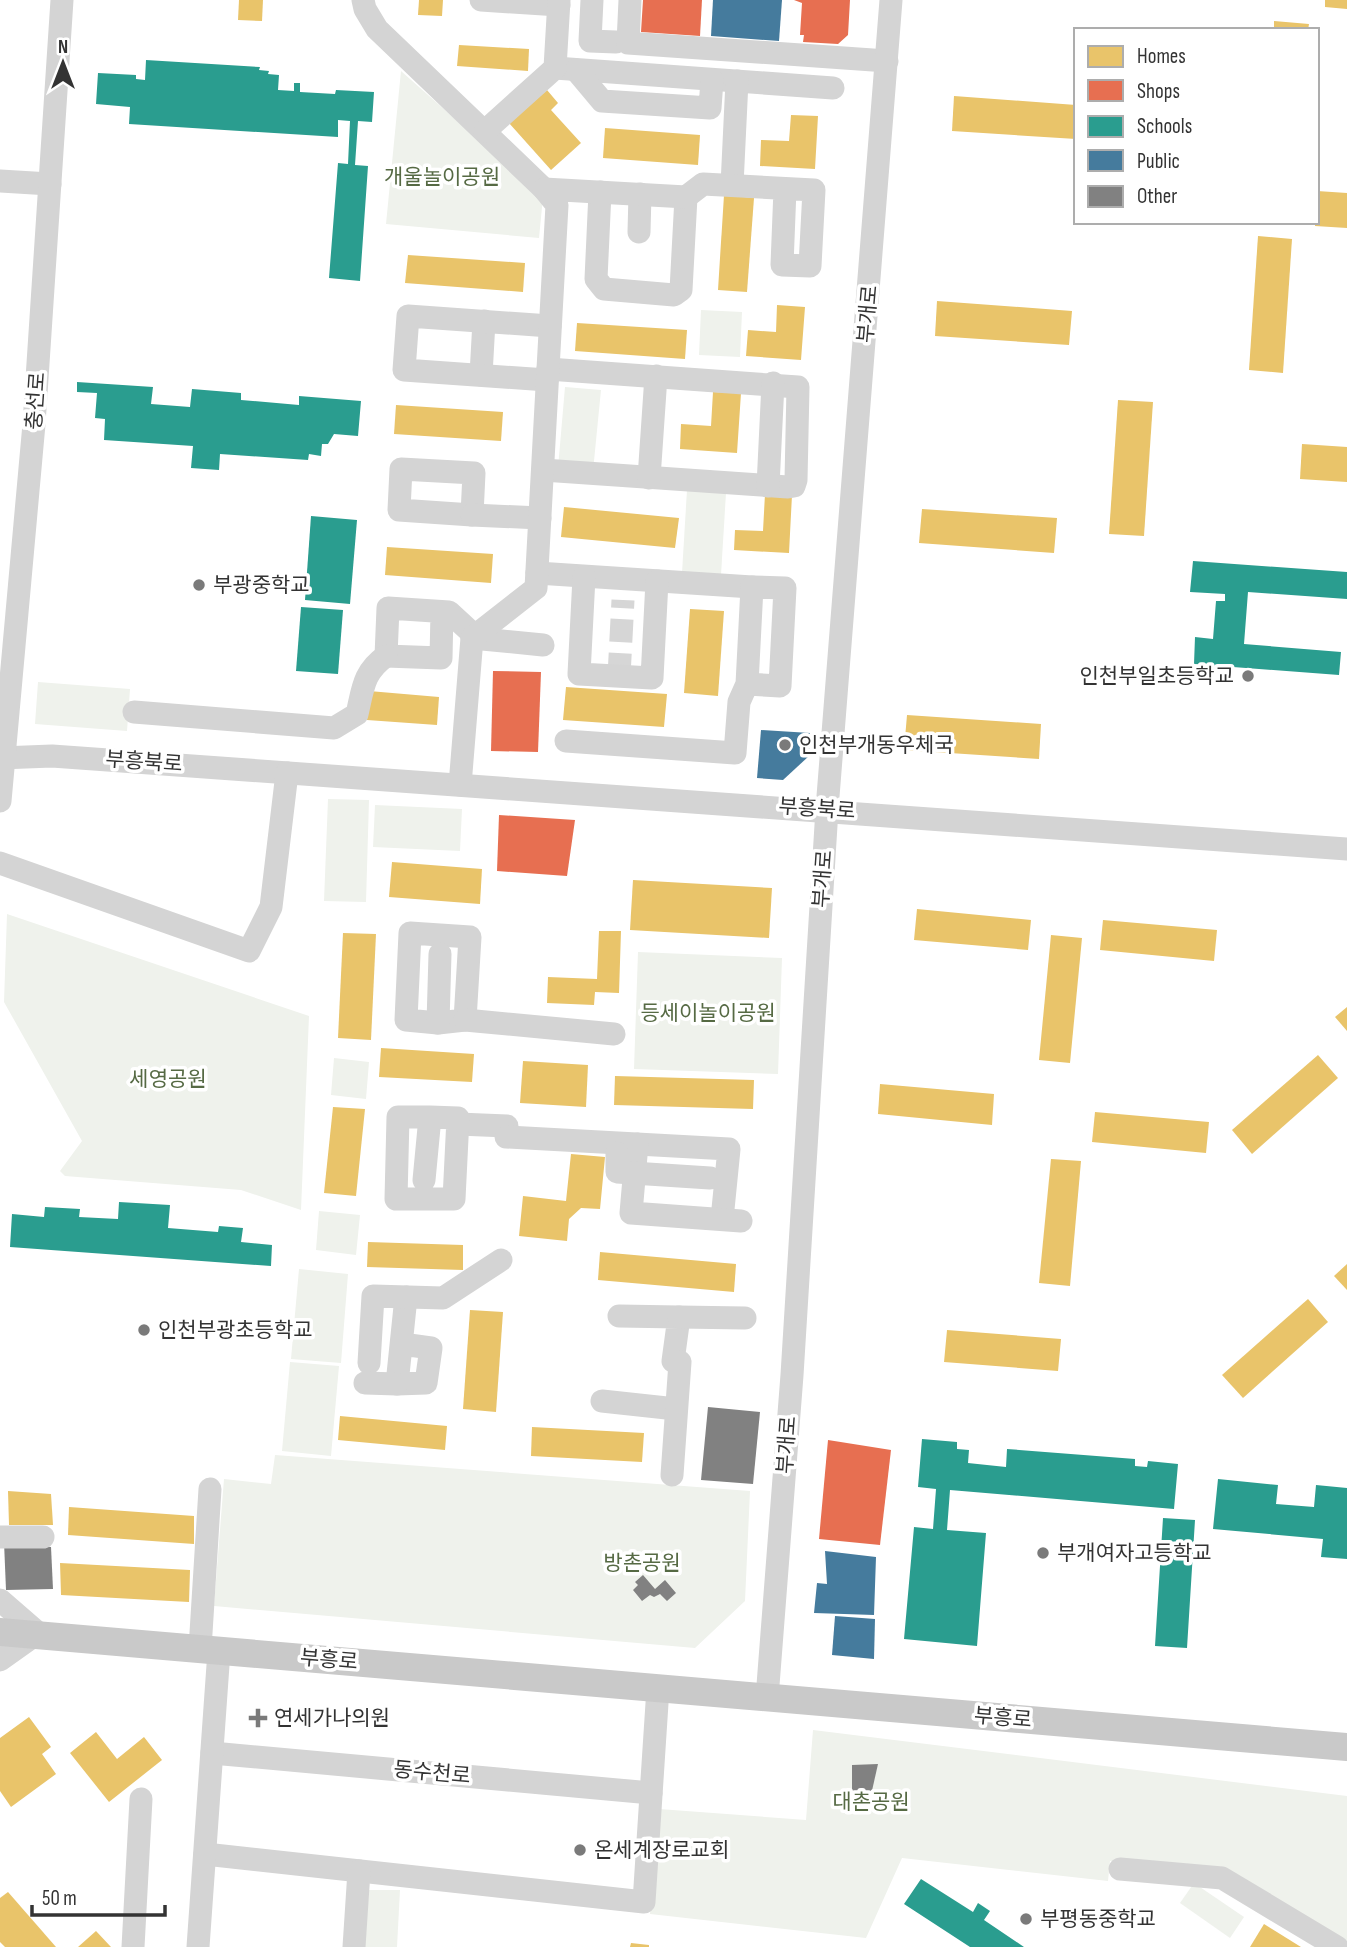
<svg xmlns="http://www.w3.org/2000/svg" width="1347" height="1947" font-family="'Sofia Sans Condensed','Noto Sans KR',sans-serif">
	<rect width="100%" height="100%" fill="#fff"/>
	<g fill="#eff2ec">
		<polygon points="401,71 543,197 539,238 386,224"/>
		<polygon points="701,310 742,312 740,357 699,355"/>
		<polygon points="565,387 601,390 593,471 558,468"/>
		<polygon points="687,490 726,493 721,575 682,573"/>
		<polygon points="38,682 130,689 127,731 35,724"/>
		<polygon points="328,799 369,800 366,902 324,901"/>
		<polygon points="375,805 462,809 460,851 373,847"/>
		<polygon points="7,914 309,1016 301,1210 241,1190 65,1176 60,1171 82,1141 4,1002"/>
		<polygon points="638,952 782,958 778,1074 634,1069"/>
		<polygon points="334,1058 369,1062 366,1099 331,1095"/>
		<polygon points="319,1211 360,1215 356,1255 316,1250"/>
		<polygon points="299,1269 348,1274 341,1363 291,1359"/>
		<polygon points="290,1362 339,1366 331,1456 282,1451"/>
		<polygon points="275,1455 750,1491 745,1601 695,1648 214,1606 224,1479 271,1484"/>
		<polygon points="813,1730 1347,1796 1347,1946 1225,1872 1110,1861 1108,1881 902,1858 866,1938 650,1914 659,1809 806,1820"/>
		<polygon points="1194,1883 1244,1917 1230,1938 1180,1903"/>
		<polygon points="369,1890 400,1890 397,1947 364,1947"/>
	</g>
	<g fill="#e9c46a">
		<polygon points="239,0 263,0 262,21 238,20"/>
		<polygon points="419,0 443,0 442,16 418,15"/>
		<polygon points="1325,0 1347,0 1347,9 1325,7"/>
		<polygon points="1274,21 1309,24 1308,30 1274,30"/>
		<polygon points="459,45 529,49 528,71 457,66"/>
		<polygon points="547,90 558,103 551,110 581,143 551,170 509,123"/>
		<polygon points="954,96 1076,105 1076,139 952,131"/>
		<polygon points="791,115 818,116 815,169 760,166 761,140 789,141"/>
		<polygon points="605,128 700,135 698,165 603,158"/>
		<polygon points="1317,191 1347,193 1347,228 1315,226"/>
		<polygon points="724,195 754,198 747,292 718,290"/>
		<polygon points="1258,236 1292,239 1283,373 1249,370"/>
		<polygon points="408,255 525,263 523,292 405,283"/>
		<polygon points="937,301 1072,311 1069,345 935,336"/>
		<polygon points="777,305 805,307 801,360 746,356 748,330 776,332"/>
		<polygon points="577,323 687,330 685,359 575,351"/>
		<polygon points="713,392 741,393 737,453 680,449 681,424 711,426"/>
		<polygon points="1118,400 1153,402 1144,536 1109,534"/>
		<polygon points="396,405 503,412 501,441 394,434"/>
		<polygon points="1302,444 1347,447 1347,482 1300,479"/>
		<polygon points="765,494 792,495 789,553 734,550 735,530 763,531"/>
		<polygon points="564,507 679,518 675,548 561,537"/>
		<polygon points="922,509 1057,518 1054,553 919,543"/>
		<polygon points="387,547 493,554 491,583 385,575"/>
		<polygon points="690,609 724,611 718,696 684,693"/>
		<polygon points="566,687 667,694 664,727 563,720"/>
		<polygon points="369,691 439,697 437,725 367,720"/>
		<polygon points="907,715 1041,724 1039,759 904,750"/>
		<polygon points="392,862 482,869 480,904 389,897"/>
		<polygon points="633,880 772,888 769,938 630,930"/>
		<polygon points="917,909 1031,920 1028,950 914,940"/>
		<polygon points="1103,920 1217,930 1214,961 1100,950"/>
		<polygon points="599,931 621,931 619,993 595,992 594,1005 547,1003 548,977 597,979"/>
		<polygon points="343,933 376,934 371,1040 338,1038"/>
		<polygon points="1051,935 1082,938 1070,1063 1039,1060"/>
		<polygon points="1347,1007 1347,1031 1335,1017"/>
		<polygon points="381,1048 474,1054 472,1082 379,1077"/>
		<polygon points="1318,1055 1338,1078 1252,1154 1232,1130"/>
		<polygon points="523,1061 588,1065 586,1107 520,1103"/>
		<polygon points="615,1076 754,1080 753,1109 614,1105"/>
		<polygon points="880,1084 994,1094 992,1125 878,1114"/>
		<polygon points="333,1107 365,1109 356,1196 324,1193"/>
		<polygon points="1095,1112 1209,1122 1206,1153 1092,1142"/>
		<polygon points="571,1154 605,1157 600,1209 581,1208 569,1219 567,1241 519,1236 523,1196 566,1201"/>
		<polygon points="1051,1159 1081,1161 1070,1286 1039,1283"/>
		<polygon points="368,1242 463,1245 463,1270 367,1267"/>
		<polygon points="600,1252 736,1264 734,1292 598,1280"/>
		<polygon points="1347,1264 1347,1290 1334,1276"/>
		<polygon points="1308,1299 1328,1322 1243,1398 1222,1375"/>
		<polygon points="470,1310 503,1312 496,1412 463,1409"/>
		<polygon points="947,1330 1061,1339 1058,1371 944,1362"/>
		<polygon points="340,1416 447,1426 445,1450 338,1440"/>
		<polygon points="532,1427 644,1433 642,1462 531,1456"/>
		<polygon points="8,1491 51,1494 53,1525 9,1525"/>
		<polygon points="69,1507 194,1516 194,1544 68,1535"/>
		<polygon points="60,1563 190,1570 189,1602 61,1595"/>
		<polygon points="29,1717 51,1747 42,1754 56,1774 11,1807 0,1791 0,1738"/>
		<polygon points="96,1732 117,1759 144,1737 162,1760 109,1802 70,1753"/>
		<polygon points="8,1892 56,1947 5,1947 0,1942 0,1898"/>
		<polygon points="1264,1924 1301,1947 1250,1947"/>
		<polygon points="96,1931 111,1947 78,1947"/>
		<polygon points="631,1943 649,1945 649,1947 630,1947"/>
	</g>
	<g fill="#e76f51">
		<polygon points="643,0 702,0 700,36 641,32"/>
		<polygon points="794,0 850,0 848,35 838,44 803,42 804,35 800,35 802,3"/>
		<polygon points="493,671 541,672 538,752 491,751"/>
		<polygon points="499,815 575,820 567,876 497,871"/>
		<polygon points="828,1440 891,1450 880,1545 819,1539"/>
	</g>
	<g fill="#2a9d8f">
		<polygon points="146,60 260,67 259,70 269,71 268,74 279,75 278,90 294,91 294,83 300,83 300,92 335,94 336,90 374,92 372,122 358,121 355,165 368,166 360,281 329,278 338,163 348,164 350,121 338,120 338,137 129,124 130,107 96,104 98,73 136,75 136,79 145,80"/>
		<polygon points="77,382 153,387 151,404 190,407 192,389 241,393 241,400 299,405 299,396 361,401 358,436 334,434 328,444 322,444 321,456 309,454 308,460 220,454 219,470 191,468 193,446 104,440 105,419 95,418 97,393 77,392"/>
		<polygon points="311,516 357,520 350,604 305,600"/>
		<polygon points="1193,561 1347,572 1347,599 1248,592 1244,644 1341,652 1339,675 1194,664 1195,637 1213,639 1216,601 1225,601 1225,594 1190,592"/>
		<polygon points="301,607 343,610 338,674 296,671"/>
		<polygon points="119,1202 170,1205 168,1228 218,1232 219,1226 243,1228 241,1242 272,1245 271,1266 10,1247 12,1214 44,1217 45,1207 80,1209 79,1217 118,1219"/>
		<polygon points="922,1439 957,1442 957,1449 969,1450 968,1463 1006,1467 1007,1449 1135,1459 1135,1466 1147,1467 1148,1461 1178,1464 1174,1509 950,1490 947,1530 986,1533 977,1646 904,1639 914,1527 933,1529 936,1489 918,1487"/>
		<polygon points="1218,1479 1278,1485 1276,1504 1314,1507 1316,1485 1347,1488 1347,1559 1321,1557 1323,1539 1213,1529"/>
		<polygon points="1163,1518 1195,1520 1187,1648 1155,1646"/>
		<polygon points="921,1879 973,1912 978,1903 990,1911 984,1920 1024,1947 970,1947 904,1904"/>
	</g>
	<g fill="#457b9d">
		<polygon points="713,0 782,0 779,41 711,36"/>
		<polygon points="761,730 810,733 809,756 783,780 757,778"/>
		<polygon points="825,1551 876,1557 874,1615 814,1613 817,1583 827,1584"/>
		<polygon points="835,1616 875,1619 874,1659 832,1655"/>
	</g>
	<g fill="#818181">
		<polygon points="708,1407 760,1412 753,1484 701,1480"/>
		<polygon points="4,1542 51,1547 53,1589 6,1590"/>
		<polygon points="643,1575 655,1589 665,1580 676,1593 667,1601 660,1594 654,1597 650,1595 642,1601 633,1590 638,1585 635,1582"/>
		<polygon points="878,1764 869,1804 852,1800 852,1765"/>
	</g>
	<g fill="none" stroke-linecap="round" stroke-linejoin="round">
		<polyline stroke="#d6d6d6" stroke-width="23" stroke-dasharray="23 11" stroke-linecap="butt" points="619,676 623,600"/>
		<g stroke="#d4d4d4" stroke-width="23">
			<polyline points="363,0 365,9 377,29 544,189"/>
			<polyline points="481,0 559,5"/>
			<polyline points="592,0 590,41 616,42"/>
			<polyline points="630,0 628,43 887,61"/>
			<polyline points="555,68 833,88"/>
			<polyline points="576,70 602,101 710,108 712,80"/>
			<polyline points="485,131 555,68 559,0"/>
			<polyline points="0,181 50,184"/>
			<polyline points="732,185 737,81"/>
			<polyline points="600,192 596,279 604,289 674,295 681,290 686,197"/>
			<polyline points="639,232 640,194"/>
			<polyline points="481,375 484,321"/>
			<polyline points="547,380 404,370 408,316 550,326"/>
			<polygon points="401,469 474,473 472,515 399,510"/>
			<polyline points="543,470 788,487 794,486 796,480 798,387 548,369"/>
			<polyline points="649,478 656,376"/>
			<polyline points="768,486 773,383"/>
			<polyline points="472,515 540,518"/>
			<polyline points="537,573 752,587"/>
			<polyline points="584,577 579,674 652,678 657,581"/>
			<polyline points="442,612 441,658 386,656 388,608 449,612 475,636"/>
			<polyline points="472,638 543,645"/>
			<path d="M134 712 334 728 357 714C363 689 363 672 386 656"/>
			<polyline points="566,741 735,753 739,702 747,684 780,686 785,588 752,587 747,684"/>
			<polyline points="0,758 52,756 1347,849"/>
			<polyline points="460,785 472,638 536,588 557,205 544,189 686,197 703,184 814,190 810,266 782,265 785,189"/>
			<polyline points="0,801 34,424 62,0"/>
			<polyline points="0,863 249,951 271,907 287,773"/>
			<polygon points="410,933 470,937 465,1020 438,1023 406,1020"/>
			<polyline points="465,1020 614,1034"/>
			<polyline points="438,1023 440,954"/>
			<polyline points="458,1124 507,1126"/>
			<polyline points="506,1137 729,1149 722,1219"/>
			<polyline points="637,1144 631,1213 741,1221"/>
			<polyline points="617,1153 617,1172 710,1178"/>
			<polyline points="424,1180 430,1117 458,1118 454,1199 396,1199 398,1117 430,1117"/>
			<polyline points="619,1316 679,1317 673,1361"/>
			<polyline points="679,1317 745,1318"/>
			<polyline points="402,1344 431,1348 426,1383 397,1384 406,1297"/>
			<polyline points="369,1363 373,1296 443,1298 501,1260"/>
			<polyline points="365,1383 397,1384"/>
			<polyline points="602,1401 676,1409"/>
			<polyline points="672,1475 680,1362"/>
			<polyline points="0,1537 43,1537"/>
			<polyline points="0,1600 38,1633 0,1660"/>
			<polyline points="200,1649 210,1489"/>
			<polyline points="767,1698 792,1375 827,809 891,0"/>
			<polyline points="212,1753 651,1793"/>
			<polyline points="205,1854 644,1902 658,1688"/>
			<polyline points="1120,1869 1222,1878 1337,1947"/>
			<polyline points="133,1947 141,1799"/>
			<polyline points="198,1947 219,1651"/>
			<polyline points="354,1947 359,1871"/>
		</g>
		<polyline stroke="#c9c9c9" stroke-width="28" points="0,1632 1347,1747"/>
	</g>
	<g fill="#7a7a7a" stroke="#fff" stroke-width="2.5">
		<circle cx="199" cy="585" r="7"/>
		<circle cx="1248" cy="676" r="7"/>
		<circle cx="785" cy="745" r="7"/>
		<circle cx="144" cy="1330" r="7"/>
		<circle cx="1043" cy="1553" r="7"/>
		<path d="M254.5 1707.5h7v7h7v7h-7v7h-7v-7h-7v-7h7z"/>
		<circle cx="580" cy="1850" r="7"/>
		<circle cx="1026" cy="1919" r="7"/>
	</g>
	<g text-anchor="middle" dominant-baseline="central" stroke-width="7" stroke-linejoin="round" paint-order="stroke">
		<g font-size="21" fill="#566a44" stroke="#fff">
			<text x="442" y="177">개울놀이공원</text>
			<text x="708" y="1013">등세이놀이공원</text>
			<text x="168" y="1079">세영공원</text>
			<text x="642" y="1563">방촌공원</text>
			<text x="871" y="1802">대촌공원</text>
		</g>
		<g font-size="21" fill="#333" stroke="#fff">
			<text transform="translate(868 314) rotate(-85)">부개로</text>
			<text transform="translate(36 401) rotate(-86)">충선로</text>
			<text transform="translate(144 762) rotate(4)">부흥북로</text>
			<text transform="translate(817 809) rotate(4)">부흥북로</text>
			<text transform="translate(823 879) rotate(-86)">부개로</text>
			<text transform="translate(787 1445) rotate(-86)">부개로</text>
			<text transform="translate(329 1660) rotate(5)">부흥로</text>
			<text transform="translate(1003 1718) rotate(5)">부흥로</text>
			<text transform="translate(432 1773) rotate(5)">동수천로</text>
		</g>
		<g font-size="21" fill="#333" stroke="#fff" text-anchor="start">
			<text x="213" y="585">부광중학교</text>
			<text x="1234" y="676" text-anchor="end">인천부일초등학교</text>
			<text x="799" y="745">인천부개동우체국</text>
			<text x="158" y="1330">인천부광초등학교</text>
			<text x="1057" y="1553">부개여자고등학교</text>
			<text x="274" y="1718">연세가나의원</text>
			<text x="594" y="1850">온세계장로교회</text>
			<text x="1040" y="1919">부평동중학교</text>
		</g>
	</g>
	<rect x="1074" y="28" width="245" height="196" fill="#ffffff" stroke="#adadad" stroke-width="2"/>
	<rect x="1088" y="46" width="35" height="21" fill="#e9c46a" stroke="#adadad" stroke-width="2"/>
	<text x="1137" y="63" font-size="21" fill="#333333">Homes</text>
	<rect x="1088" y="80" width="35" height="21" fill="#e76f51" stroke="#adadad" stroke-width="2"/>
	<text x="1137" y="98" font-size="21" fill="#333333">Shops</text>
	<rect x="1088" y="116" width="35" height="21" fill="#2a9d8f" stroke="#adadad" stroke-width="2"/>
	<text x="1137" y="133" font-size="21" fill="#333333">Schools</text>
	<rect x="1088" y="150" width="35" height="21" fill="#457b9d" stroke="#adadad" stroke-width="2"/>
	<text x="1137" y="168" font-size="21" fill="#333333">Public</text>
	<rect x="1088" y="186" width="35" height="21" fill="#818181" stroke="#adadad" stroke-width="2"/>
	<text x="1137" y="203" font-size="21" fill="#333333">Other</text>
	<g transform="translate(63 63)" stroke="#ffffff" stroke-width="5" paint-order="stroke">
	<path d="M0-5L12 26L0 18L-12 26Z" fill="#333333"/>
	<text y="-10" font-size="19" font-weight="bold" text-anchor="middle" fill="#333333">N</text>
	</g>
	<path d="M32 1905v10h133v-10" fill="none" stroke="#333333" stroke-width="3.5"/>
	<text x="42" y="1905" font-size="21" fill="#333333" stroke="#ffffff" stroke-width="5" paint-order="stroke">50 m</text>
</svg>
